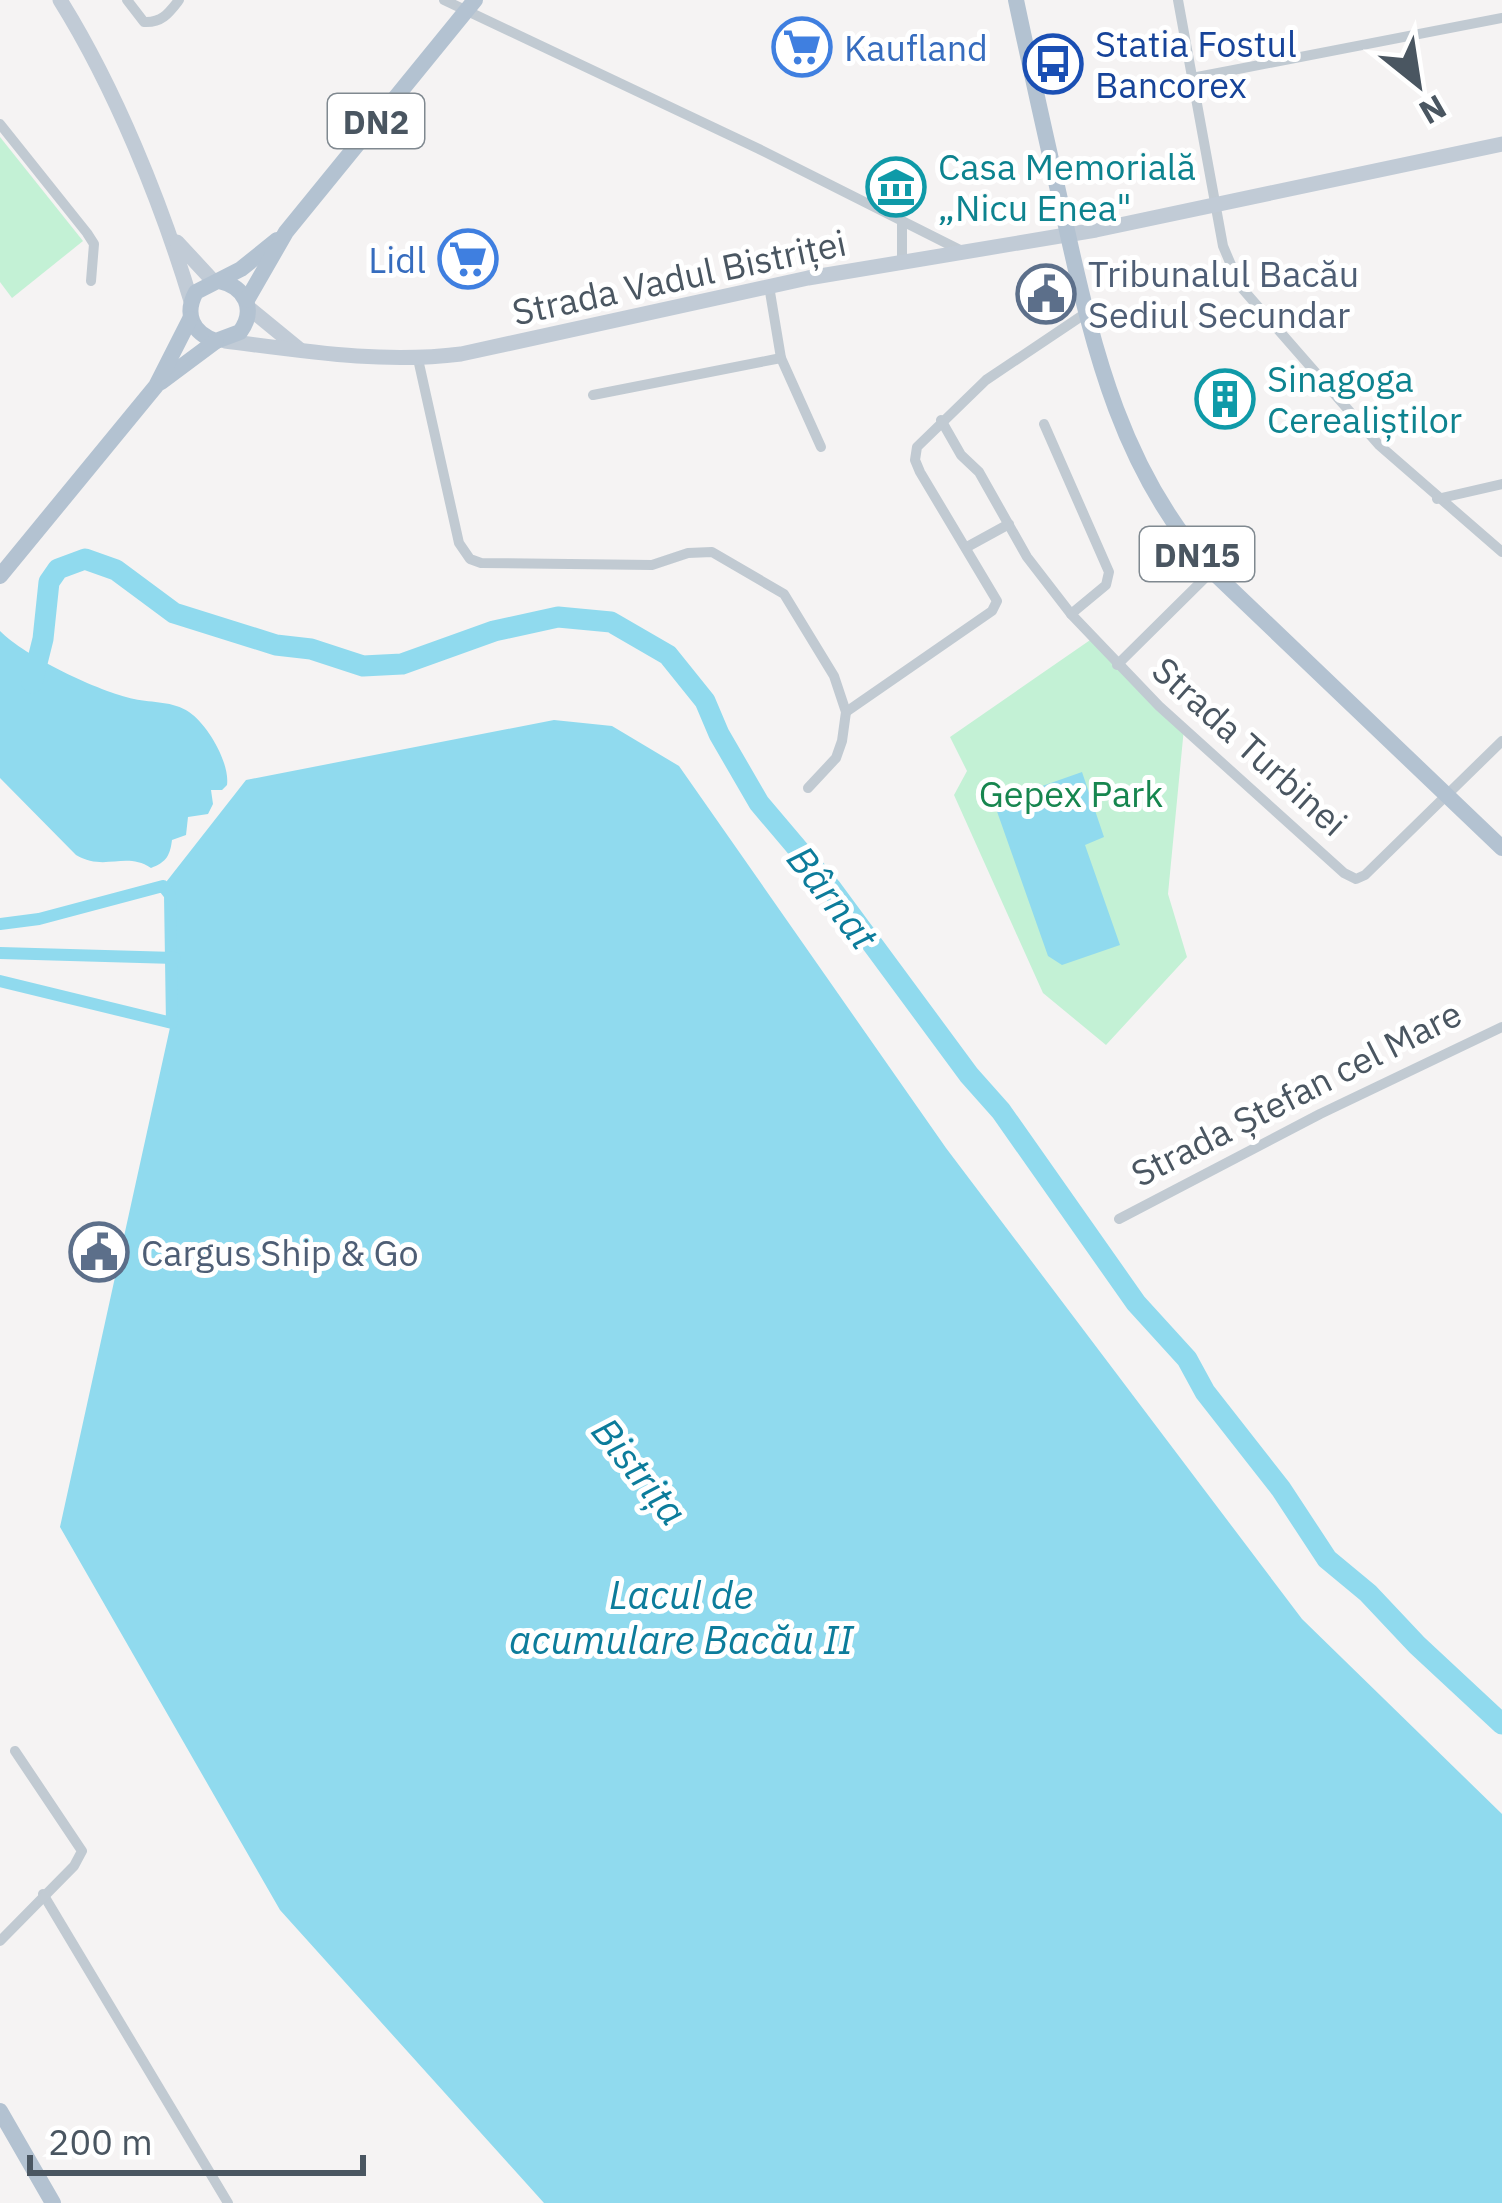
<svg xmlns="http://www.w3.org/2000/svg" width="1502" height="2203" font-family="'IBM Plex Sans',sans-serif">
	<rect width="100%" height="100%" fill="#f5f3f3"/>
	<g fill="#c3f1d5">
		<polygon points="0,137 83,241 12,298 0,282"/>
		<polygon points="1096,636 1184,728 1168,894 1187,957 1106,1045 1043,993 954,795 967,771 950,737"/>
	</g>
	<g fill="#90daee">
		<path d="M0 631C24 656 100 692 134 699 153 703 173 701 189 712 208 725 230 763 227 785L222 790H211L213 804 208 814 188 817 186 835 172 840C170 855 167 862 151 868 125 851 105 872 76 855L0 778Z"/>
		<polygon points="554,720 612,726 679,766 946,1148 1302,1619 1502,1814 1502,2203 544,2203 280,1910 60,1527 171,1023 171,895 163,886 246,780"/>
		<polygon points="1082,772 1104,837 1085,845 1120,945 1062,965 1048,956 994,803"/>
	</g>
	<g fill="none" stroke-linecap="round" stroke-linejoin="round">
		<g stroke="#90daee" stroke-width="12">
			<polyline points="0,924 39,919 163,886 170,895 172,1023 0,981"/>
			<polyline points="0,953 175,958"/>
		</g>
		<polyline stroke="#90daee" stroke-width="21" points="32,683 43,639 49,582 58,569 85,559 116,570 174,613 276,645 311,649 363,666 402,664 494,631 558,617 611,622 668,655 705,701 719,734 759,803 831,888 969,1075 1001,1111 1136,1303 1187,1359 1205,1392 1281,1489 1327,1559 1368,1593 1417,1645 1502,1724"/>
		<g stroke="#c1cad2" stroke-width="10">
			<path d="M127 0 144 22C162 23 169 13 179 0"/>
			<polyline points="444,0 759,149 960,250"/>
			<polyline points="1178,0 1223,246 1240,286 1379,445 1502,552"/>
			<polyline points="1192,78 1502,18"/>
			<polyline points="0,124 87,233 94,244 91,281"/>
			<polyline points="902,261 902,221"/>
			<polyline points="781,358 821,447"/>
			<polyline points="418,359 459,543 470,559 481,563 652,565 688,553 712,552 784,594 834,676 846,712 842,741 836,758 808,788"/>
			<polyline points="593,395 781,358 769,286"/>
			<polyline points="941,420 961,455 979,472 1027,557 1071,614 1159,706 1344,873 1356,879 1365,875 1502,741"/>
			<polyline points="1044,424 1109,572 1106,585 1071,614"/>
			<polyline points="1437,499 1502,484"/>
			<polyline points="967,547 1009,524"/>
			<polyline points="1117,665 1212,571"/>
			<polyline points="846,712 992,611 997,601 920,472 915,460 917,447 986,380 1086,313"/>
			<polyline points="1119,1219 1320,1114 1502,1027"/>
			<polyline points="43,1894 228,2203"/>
			<polyline points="0,1941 74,1866 82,1851 15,1751"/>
		</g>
		<g stroke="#c1cbd6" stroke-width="15">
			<path d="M60 0C115 88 161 202 191 301"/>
			<polyline points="177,242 214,282"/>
			<polyline points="249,308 299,349"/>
			<path d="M225 341C304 351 381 364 461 354L808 278 1096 230 1502 144"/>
		</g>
		<g stroke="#b3c2d1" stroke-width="16">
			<path d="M1016 0C1032 76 1049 151 1066 226 1094 352 1123 473 1212 571L1502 848"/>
			<path d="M219 281C246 287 256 310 240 332L216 341C192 333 184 314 196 292L241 269 277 240"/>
			<polyline points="247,300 286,232 475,0"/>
			<polyline points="161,382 216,341"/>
			<polyline points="0,576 156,386 190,319"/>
			<polyline points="0,2111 53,2203"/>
		</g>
	</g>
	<defs>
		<symbol id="supermarket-ring" viewBox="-11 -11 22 22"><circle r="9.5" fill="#fff" stroke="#3f7fe0" stroke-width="1.5"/><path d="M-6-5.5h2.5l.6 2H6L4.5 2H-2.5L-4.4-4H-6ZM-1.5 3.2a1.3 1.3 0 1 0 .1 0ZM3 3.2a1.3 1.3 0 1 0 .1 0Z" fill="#3f7fe0"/></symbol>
		<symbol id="bus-ring" viewBox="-11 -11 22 22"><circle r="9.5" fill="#fff" stroke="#1a4fb4" stroke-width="1.5"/><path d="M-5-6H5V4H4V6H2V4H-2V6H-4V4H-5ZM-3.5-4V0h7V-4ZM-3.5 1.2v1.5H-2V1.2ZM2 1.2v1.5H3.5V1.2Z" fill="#1a4fb4"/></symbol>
		<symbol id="museum-ring" viewBox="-11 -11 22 22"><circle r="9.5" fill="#fff" stroke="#0f9aa8" stroke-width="1.5"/><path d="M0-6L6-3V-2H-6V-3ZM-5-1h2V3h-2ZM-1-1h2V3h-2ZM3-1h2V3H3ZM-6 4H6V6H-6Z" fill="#0f9aa8"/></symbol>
		<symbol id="civic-ring" viewBox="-11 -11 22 22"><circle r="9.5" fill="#fff" stroke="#5c6f8a" stroke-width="1.5"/><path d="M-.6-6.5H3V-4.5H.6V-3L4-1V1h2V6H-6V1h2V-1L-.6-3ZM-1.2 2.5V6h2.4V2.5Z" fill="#5c6f8a"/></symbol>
		<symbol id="building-ring" viewBox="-11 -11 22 22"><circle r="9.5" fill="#fff" stroke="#0f9aa8" stroke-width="1.5"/><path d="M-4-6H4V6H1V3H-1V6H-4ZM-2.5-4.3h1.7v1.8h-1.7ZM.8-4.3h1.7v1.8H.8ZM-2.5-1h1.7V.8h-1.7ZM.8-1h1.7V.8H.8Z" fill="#0f9aa8"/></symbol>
	</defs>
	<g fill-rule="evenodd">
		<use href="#supermarket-ring" x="769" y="14" width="66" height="66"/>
		<use href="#bus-ring" x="1020" y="31" width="66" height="66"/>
		<use href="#museum-ring" x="863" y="154" width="66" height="66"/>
		<use href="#supermarket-ring" x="435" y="226" width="66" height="66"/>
		<use href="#civic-ring" x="1013" y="261" width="66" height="66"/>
		<use href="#building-ring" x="1192" y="366" width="66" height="66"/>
		<use href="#civic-ring" x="66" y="1219" width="66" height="66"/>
	</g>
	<g text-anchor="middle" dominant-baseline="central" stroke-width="10" stroke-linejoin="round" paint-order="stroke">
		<g fill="#fff" stroke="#808990" stroke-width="3">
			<rect x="328" y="94" width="96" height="54" rx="9"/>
			<rect x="1140" y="527" width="114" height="54" rx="9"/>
		</g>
		<g font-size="33" font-weight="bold" fill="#4a5661">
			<text x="376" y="121">DN2</text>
			<text x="1197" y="554">DN15</text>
		</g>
		<g font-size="36" fill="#164399" stroke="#fff" text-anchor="start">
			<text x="1095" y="43">Statia Fostul<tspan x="1095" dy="41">Bancorex</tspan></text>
		</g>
		<g font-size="36" fill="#366cbe" stroke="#fff" text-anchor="start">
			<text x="844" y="47">Kaufland</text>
			<text x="426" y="259" text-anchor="end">Lidl</text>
		</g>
		<g font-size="36" fill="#0d838f" stroke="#fff" text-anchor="start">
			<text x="938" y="166">Casa Memorială<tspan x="938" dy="41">„Nicu Enea"</tspan></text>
			<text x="1267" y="378">Sinagoga<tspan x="1267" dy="41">Cerealiștilor</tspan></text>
		</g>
		<g font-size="36" fill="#4e5e75" stroke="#fff" text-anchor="start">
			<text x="1088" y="273">Tribunalul Bacău<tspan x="1088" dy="41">Sediul Secundar</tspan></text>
			<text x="141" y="1252">Cargus Ship &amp; Go</text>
		</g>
		<g font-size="36" fill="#4a5661" stroke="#fff">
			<text transform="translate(679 277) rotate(-12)">Strada Vadul Bistriței</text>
			<text transform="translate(1250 746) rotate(42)">Strada Turbinei</text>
			<text transform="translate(1296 1093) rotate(-27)">Strada Ștefan cel Mare</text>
		</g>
		<g font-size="36" fill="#17864f" stroke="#fff">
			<text x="1071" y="793">Gepex Park</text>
		</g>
		<g font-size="39" font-style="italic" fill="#0c7c9b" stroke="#fff">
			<text transform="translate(833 897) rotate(52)">Bârnat</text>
			<text transform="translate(640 1471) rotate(51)">Bistrița</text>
			<text x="681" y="1594">Lacul de<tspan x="681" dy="45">acumulare Bacău II</tspan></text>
		</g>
	</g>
	<g transform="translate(1418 84) rotate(150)" stroke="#ffffff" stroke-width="9" paint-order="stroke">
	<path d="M0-9L21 45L0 30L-21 45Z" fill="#4a5661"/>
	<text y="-18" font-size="33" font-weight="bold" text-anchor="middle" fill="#4a5661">N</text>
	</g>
	<path d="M30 2155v18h333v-18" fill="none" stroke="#4a5661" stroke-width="6"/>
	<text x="48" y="2155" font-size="36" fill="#4a5661" stroke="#ffffff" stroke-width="9" paint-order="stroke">200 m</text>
</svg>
